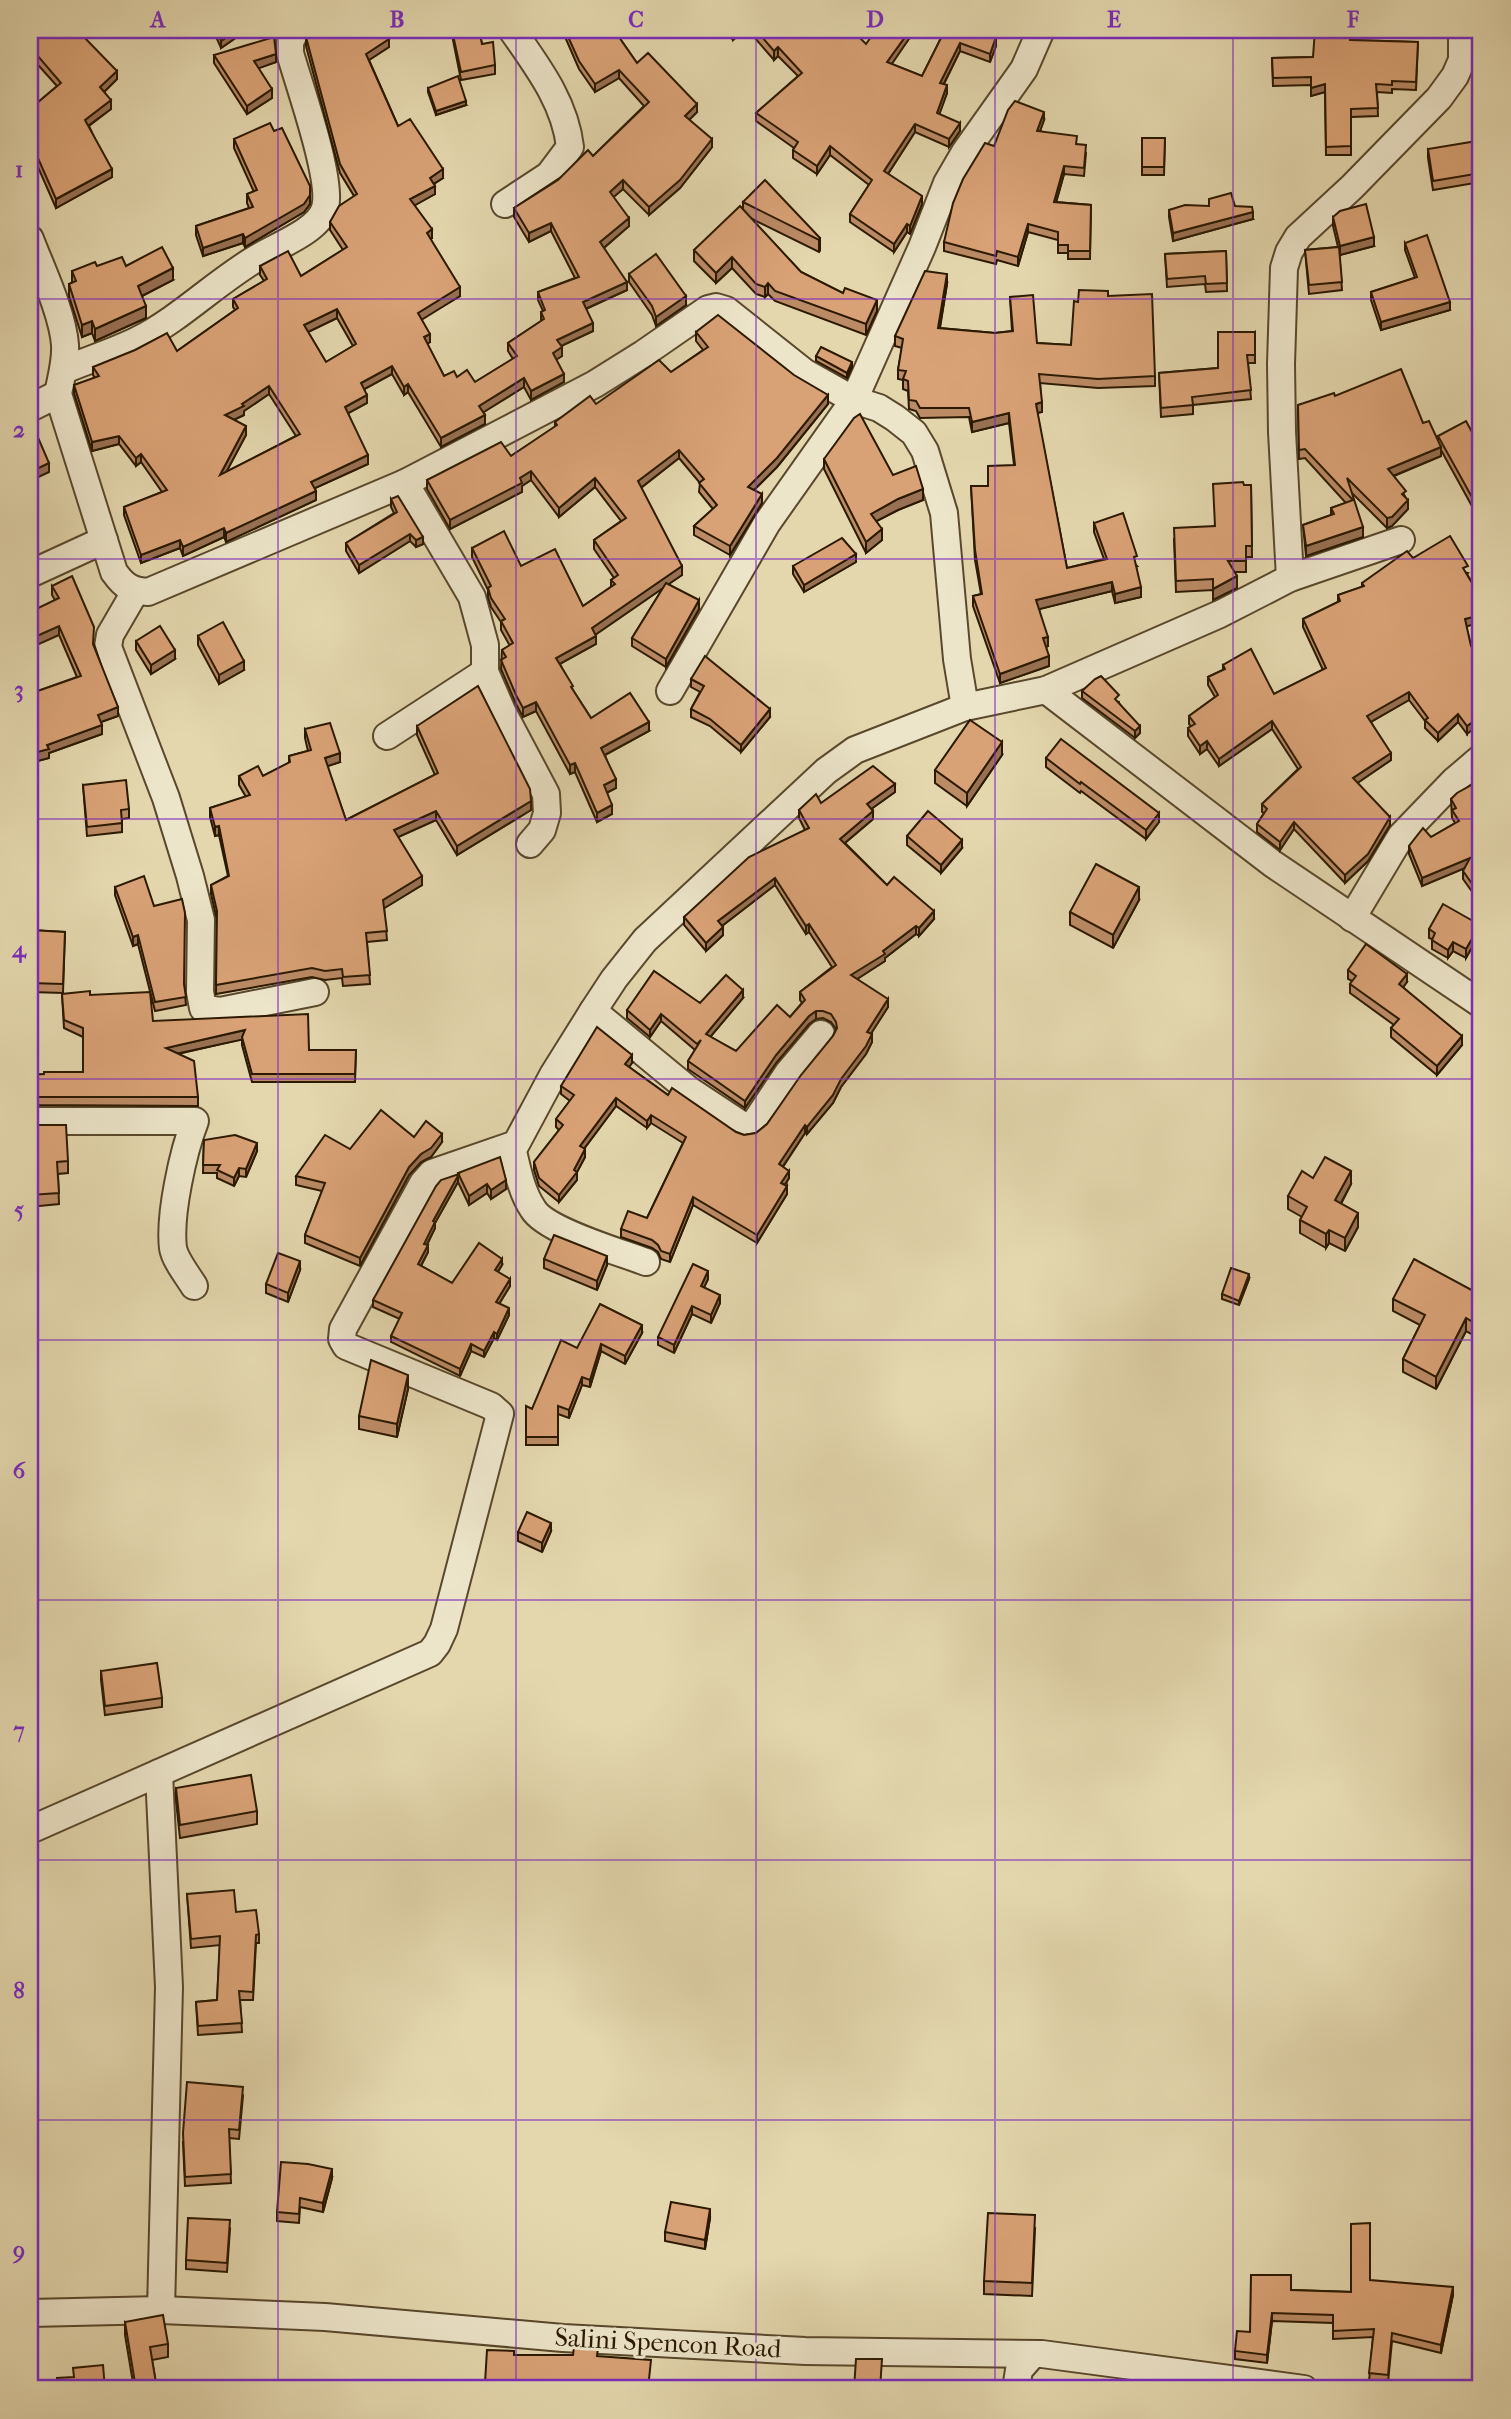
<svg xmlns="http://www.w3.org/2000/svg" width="1511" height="2419" font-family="'IM FELL French Canon',serif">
	<rect width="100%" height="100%" fill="#e4d7ae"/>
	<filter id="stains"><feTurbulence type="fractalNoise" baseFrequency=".00286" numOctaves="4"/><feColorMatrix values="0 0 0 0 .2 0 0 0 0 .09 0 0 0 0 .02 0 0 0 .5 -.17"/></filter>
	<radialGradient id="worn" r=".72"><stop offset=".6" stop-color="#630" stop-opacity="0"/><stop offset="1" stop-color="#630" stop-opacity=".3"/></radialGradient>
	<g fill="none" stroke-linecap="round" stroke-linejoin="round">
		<defs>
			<g id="minor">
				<path d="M505 204 549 175 570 147C565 102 537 66 512 30"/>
				<path d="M30 239C41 268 63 314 65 345 66 362 61 378 58 394L114 572C124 586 131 591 148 592L405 483 595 384 643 354 708 309 716 307 726 310 804 372 854 400 879 408 895 418 914 433 925 451 944 513 957 659 965 707 1046 690 1220 614 1290 578 1401 540"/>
				<path d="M64 370C88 360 114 352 138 340 181 318 216 282 257 258 276 246 319 231 325 208 333 180 299 85 290 53V42L296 30"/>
				<polyline points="30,408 58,394"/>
				<polyline points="405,483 472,597 485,645 485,672 502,711 546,794 547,813 542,830 530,844"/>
				<polyline points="30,574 104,540"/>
				<polyline points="1290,578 1282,432 1281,364 1284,268 1289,252 1298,237 1352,187 1439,98 1455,76 1462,60 1462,30"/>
				<polyline points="135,592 110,635 108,647 166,798 190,876 201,920 200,992 203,1008 220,1011 315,992"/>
				<polyline points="1046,690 1273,864 1481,1004"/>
				<polyline points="670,691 767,523 854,400 922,247 947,183 965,152 1024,69 1041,30"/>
				<polyline points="387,736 485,672"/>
				<polyline points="1352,918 1401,836 1454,781 1481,758"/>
				<polyline points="593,1011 689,1090 745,1127 750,1127 756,1121 788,1073 821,1034"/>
				<path d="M30 1121H195C183 1152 169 1215 173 1248 175 1260 188 1276 194 1286"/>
				<path d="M512 1147C517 1168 521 1191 533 1209 546 1231 620 1252 646 1262"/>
				<polyline points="159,1773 169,1987 161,2310"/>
				<polyline points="30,1830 430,1653 437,1644 444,1629 500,1414 491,1406 479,1401 346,1346 342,1339 343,1329 423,1183 432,1173 516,1144 553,1075 593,1011 614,979 645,940 826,771 855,750 965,707"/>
				<polyline points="30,2313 161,2310 325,2317 563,2338 805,2351 1042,2354 1304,2389"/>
				<polyline points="1016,2389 1019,2370 1033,2354"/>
			</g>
		</defs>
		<use href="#minor" stroke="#59482c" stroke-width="30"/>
		<use href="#minor" stroke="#ede5ca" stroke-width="26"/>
	</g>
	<g fill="#bb8b65" stroke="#2b1901" stroke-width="2" fill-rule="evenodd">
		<polygon points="30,30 93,30 84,37 117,79 104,92 111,109 89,126 112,177 56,208 30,149 30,109 57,86 30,56"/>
		<polygon points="213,30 247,30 221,48"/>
		<polygon points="451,30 479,30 482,44 495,65 495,74 461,80"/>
		<path d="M562 30H614L637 63 697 112 689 120 712 147 680 188 649 215 623 189 613 197 629 226 604 248 627 290 586 309 593 331 561 346 562 356 556 359 564 382 531 400 524 387 483 412 485 424 441 447 408 392 404 395 392 374 364 389 367 403 348 413 368 464 315 488 316 500 226 542 224 537 183 556 180 548 141 563 124 515V507L162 492 141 462 136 466 119 444 92 451 74 393V385L95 378 93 375V367L177 351 235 310 233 307V299L264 281 260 275V266L301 276 343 250 330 230V222L354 196 340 173 306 46V37L388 38 389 47 369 60 398 126 443 178 434 184 435 194 414 205 432 238 430 239 460 296 421 319 430 342 427 344 444 376 475 382 513 359 508 351V343L541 321V312L543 311 538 300V292L575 278 551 231 529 242 514 217V208L593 156 644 106 619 78 595 92 579 69ZM337 318 353 346 326 362 308 332ZM269 394 296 436 226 472 246 435 233 420 244 415V411Z"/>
		<polygon points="715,30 744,30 733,40 726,32 721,36"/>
		<polygon points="748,30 849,30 856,37 866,44 915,30 891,64 922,76 945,30 996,46 990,62 960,51 944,84 947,93 939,114 960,131 949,147 915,132 888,174 922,204 910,234 907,232 894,252 850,222 850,214 869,185 830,155 817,174 793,158 793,150 794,148 756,121 756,113 798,76 778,56 774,60"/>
		<polygon points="1350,40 1418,42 1416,90 1392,89 1392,93 1377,92 1378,116 1351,117 1351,155 1326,155 1325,92 1311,96 1311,85 1273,86 1272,58 1313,57"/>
		<polygon points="214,55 276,62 258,68 272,98 247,114 214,63"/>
		<polygon points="428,88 466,105 436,115 428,92"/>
		<polygon points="1044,120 1040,131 1077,144 1086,153 1084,176 1064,174 1056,202 1091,205 1090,259 1068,259 1068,253 1058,253 1058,240 1028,232 1018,266 997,260 996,264 944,251 944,242 994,146"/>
		<polygon points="274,131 310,195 310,204 304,212 245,247 243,243 203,256 196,235 196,226 249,208 247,203 247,194 254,192 234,148 234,139"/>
		<polygon points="1142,138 1165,138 1164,175 1142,175"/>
		<polygon points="1428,149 1481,168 1481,182 1433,190 1428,158"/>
		<polygon points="743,202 820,238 820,250 819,252 750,218 801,272 877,311 866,335 775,301 768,294 765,297 756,294 732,268 716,283 694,261 694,250 743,210"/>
		<polygon points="1209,206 1235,206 1253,219 1173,241 1169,217 1169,210"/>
		<polygon points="1333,217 1374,246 1340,255 1339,250 1342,290 1309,294 1305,250 1338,247 1333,226"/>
		<polygon points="1405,243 1450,310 1381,330 1371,300 1371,292 1415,278 1405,250"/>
		<polygon points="1226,251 1227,291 1206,292 1205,284 1167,287 1165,254"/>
		<polygon points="97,266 126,266 173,280 142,296 146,318 95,341 92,333 82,337 69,296 69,284 72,283 72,271"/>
		<polygon points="629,274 686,305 656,326 652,315 629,282"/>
		<polygon points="947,284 940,328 995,333 1012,331 1010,297 1037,343 1071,345 1078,302 1108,296 1155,376 1155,386 1098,388 1040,383 1042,412 1037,413 1067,568 1104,559 1094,532 1094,523 1137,566 1136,566 1141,597 1115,603 1112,591 1039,609 1048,646 1046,647 1049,666 1000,683 973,606 973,596 981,594 975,560 971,486 988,486 1014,465 1009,423 972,432 969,417 920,418 916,411 909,409 908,391 903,389 903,380 898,379 898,370 902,348 895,346 895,336"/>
		<polygon points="696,332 828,404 777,467 754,490 762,503 730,555 694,535 694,526 713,509 699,492 700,483 679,458 641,488 682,575 668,584 699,609 666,667 632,646 632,638 663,588 596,634 596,644 560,664 573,690 591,718 649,731 605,755 616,788 607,793 612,814 597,822 575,772 570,774 536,711 523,717 516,704 501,669 502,650 510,646 501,630 501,622 491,607 488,597 488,590 472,557 472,548 521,566 583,606 611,587 611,580 614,578 594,549 594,540 621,521 595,487 559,517 531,480 522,486 522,492 450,529 427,489 427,480 511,456 555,427 555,422 671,372 703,350 696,341"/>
		<polygon points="1255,332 1255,363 1248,363 1251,399 1193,405 1193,414 1161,417 1159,373 1218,368"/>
		<polygon points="816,356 852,367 847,378 816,361"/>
		<polygon points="1335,396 1423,423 1438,440 1438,436 1481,449 1481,513 1478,506 1473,508 1441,450 1441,456 1394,476 1406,498 1408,509 1392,526 1387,528 1351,492 1363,537 1306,556 1303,525 1331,515 1331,508 1346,503 1305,458 1299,459 1298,405"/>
		<polygon points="824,459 893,475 923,500 898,510 876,521 882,540 866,553 824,469"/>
		<polygon points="1244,485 1251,485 1252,557 1246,557 1246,572 1235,572 1237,588 1213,600 1213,590 1176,592 1174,539 1214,526"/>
		<polygon points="391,499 423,544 416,547 410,541 359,573 346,551 346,543 394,513 391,507"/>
		<polygon points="1413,558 1468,573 1467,574 1481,598 1481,622 1466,626 1471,646 1467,734 1458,722 1438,741 1425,728 1425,721 1409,700 1371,722 1391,760 1357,783 1390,825 1368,861 1345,883 1294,829 1280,850 1257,832 1257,824 1264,813 1262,812 1262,804 1298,769 1272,729 1219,766 1207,749 1200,754 1188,736 1188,728 1191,726 1189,724 1189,716 1215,697 1208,685 1208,677 1223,670 1223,665 1274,694 1323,670 1303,627 1303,619 1338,602 1338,595 1362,587 1362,583"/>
		<polygon points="856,562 804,592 793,574 793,566"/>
		<polygon points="52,586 94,644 118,716 101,722 102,734 49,753 49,758 30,763 30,681 35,692 77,677 59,635 55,600 52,595"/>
		<polygon points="198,636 244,670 219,684 198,645"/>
		<polygon points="136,641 175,659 151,674 136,650"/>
		<polygon points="691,679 770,717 741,752 710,726 691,717 691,709 700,692 691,687"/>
		<polygon points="1082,691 1119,702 1119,703 1140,733 1135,738 1082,698"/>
		<polygon points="417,726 531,810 457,855 436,820 398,837 422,885 384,908 387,940 367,942 370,984 343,986 342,978 325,980 312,977 216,994 217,920 211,894 211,885 228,876 219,835 215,836 210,817 210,808 246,797 239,785 239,776 263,776 289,763 289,756 308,751 305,738 305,729 340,762 327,766 346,820 435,775 417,735"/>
		<polygon points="1002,755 967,806 935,783 935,770"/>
		<polygon points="1046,758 1159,822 1146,839 1081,791 1080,793 1046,767"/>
		<polygon points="1481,771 1481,888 1473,893 1463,879 1463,871 1464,868 1422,886 1409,854 1409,846 1431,837 1455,823 1452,818 1451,799 1472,784 1472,778"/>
		<polygon points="83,785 129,809 129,818 122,819 122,832 87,836"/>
		<polygon points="895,792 871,809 873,819 845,843 887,885 934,919 919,936 916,934 885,958 885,961 857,979 888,1007 871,1033 872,1042 866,1054 841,1087 833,1103 807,1134 805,1133 783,1167 789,1178 785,1185 787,1194 757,1243 693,1205 670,1262 661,1259 658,1252 652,1248 621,1237 621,1229 647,1218 683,1143 651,1123 647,1128 616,1106 584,1149 585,1157 577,1172 577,1180 559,1202 539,1186 534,1170 534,1162 559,1130 556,1127 556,1119 570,1101 561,1094 561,1086 632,1063 629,1067 668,1095 736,1132 744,1135 756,1133 767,1124 833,1036 836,1029 831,1022 823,1018 816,1019 809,1024 776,1063 745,1108 688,1069 688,1061 695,1050 661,1021 650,1037 627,1018 627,1010 743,998 710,1037 736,1051 790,1017 802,1003 800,1000 800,992 832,967 809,932 806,934 775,885 722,926 723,935 706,951 684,925 684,917 805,830 799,818 799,810 821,803"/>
		<polygon points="907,836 962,848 941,873 907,845"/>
		<polygon points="115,887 154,906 184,984 186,1005 155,1011 138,944 133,946 115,895"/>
		<polygon points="1139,900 1113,948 1070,925 1070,912"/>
		<polygon points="1429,929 1480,933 1466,958 1453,951 1448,958 1432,949 1432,939 1429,938"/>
		<polygon points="30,930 65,932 63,993 30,992"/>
		<polygon points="1348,970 1407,982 1403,987 1462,1045 1437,1075 1391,1037 1391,1028 1394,1025 1350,993 1350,984 1352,981 1348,979"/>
		<polygon points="62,994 90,995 153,1021 309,1050 356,1050 355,1082 252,1082 242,1045 242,1039 178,1054 198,1097 198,1106 30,1105 30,1075 83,1072 83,1037 64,1028"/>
		<polygon points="30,1125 68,1161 68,1173 58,1174 59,1204 30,1207"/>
		<polygon points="414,1137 442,1142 431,1157 421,1162 409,1175 360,1266 305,1243 305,1235 322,1191 296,1185 296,1176 350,1149"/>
		<polygon points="204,1140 257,1151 246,1177 239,1176 234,1186 217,1178 217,1173 203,1173"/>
		<polygon points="458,1174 506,1189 491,1199 487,1193 469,1205 458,1182 435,1223 435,1228 427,1245 428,1252 421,1266 452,1283 502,1265 498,1272 510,1286 499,1304 509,1315 497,1340 494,1338 484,1357 471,1351 460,1376 391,1342 391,1336 400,1319 373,1307 373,1300"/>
		<polygon points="1313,1178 1351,1184 1341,1204 1358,1227 1345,1251 1329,1243 1326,1248 1300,1233 1300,1220 1302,1217 1288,1209 1288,1196"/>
		<polygon points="544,1259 607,1265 597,1290 544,1268"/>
		<polygon points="300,1270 288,1302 266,1293 266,1284"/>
		<polygon points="708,1279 704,1287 720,1303 711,1323 692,1314 674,1353 658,1345 658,1337"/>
		<polygon points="1249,1279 1239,1305 1222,1299 1222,1294"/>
		<polygon points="1393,1299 1479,1303 1481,1305 1481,1339 1466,1331 1436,1389 1403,1372 1403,1359 1420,1325 1393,1311"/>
		<polygon points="642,1333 625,1364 601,1351 590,1387 582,1385 569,1418 558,1414 558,1445 526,1445 526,1406 532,1409 577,1348"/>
		<polygon points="408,1389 397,1437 359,1429 359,1416"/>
		<polygon points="551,1531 542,1552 518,1541 518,1532"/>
		<polygon points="101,1671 162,1698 162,1707 105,1715 101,1680"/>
		<polygon points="176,1788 257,1811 257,1824 180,1838 176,1801"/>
		<polygon points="187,1894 236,1912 259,1934 259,1943 256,1943 253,2000 240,2000 242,2032 198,2035 196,2002 217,2000 220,1945 191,1948"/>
		<polygon points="243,2096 239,2139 229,2138 231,2183 185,2186 183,2142"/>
		<polygon points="332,2178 323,2212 300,2207 299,2223 277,2221 277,2212"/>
		<polygon points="710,2218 705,2249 665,2241 665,2232"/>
		<polygon points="230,2229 227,2272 186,2269 186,2260"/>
		<polygon points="1035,2229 1032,2296 984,2294 984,2281"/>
		<polygon points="1291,2290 1453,2295 1441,2353 1392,2341 1388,2383 1369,2381 1373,2337 1333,2339 1333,2323 1272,2321 1267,2363 1235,2359 1235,2351 1250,2332"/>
		<polygon points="125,2322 168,2344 168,2357 152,2360 157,2389 134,2389 125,2335"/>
	</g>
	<g fill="#987153" stroke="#2b1901" stroke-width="2">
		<polygon points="83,30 93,30 80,41 80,33"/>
		<polygon points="237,30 247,30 221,48 221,41"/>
		<polygon points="389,30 406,30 384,40 384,32"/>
		<polygon points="721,30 726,30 726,32 721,36"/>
		<polygon points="735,30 744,30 733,40 733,32"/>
		<polygon points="910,30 915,30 887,71 887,62"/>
		<polygon points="996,37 996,46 990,62 990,54"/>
		<polygon points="389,39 389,47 366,62 366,54"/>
		<polygon points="960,43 960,51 940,91 940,83"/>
		<polygon points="778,47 778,56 774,60 774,51"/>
		<polygon points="276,54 276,62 254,70 254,61"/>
		<polygon points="619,70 619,78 595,92 595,84"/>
		<polygon points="117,71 117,79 100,96 100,87"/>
		<polygon points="1325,84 1325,92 1311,96 1311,88"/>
		<polygon points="947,85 947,93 937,121 937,113"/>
		<polygon points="272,89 272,98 247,114 247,106"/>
		<polygon points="111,100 111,109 85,128 85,120"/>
		<polygon points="466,101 466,105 436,115 436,111"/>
		<polygon points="697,104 697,112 685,124 685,116"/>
		<polygon points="1044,112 1044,120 1037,139 1037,131"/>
		<polygon points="960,123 960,131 949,147 949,139"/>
		<polygon points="915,124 915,132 884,180 884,171"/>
		<polygon points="712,139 712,147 680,188 649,215 649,207"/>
		<polygon points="830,146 830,155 817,174 817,166"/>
		<polygon points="1064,166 1064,174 1054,210 1054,202"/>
		<polygon points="112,169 112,177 56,208 56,199"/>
		<polygon points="443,169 443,178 430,186 430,178"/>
		<polygon points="623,180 623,189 610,200 610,192"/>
		<polygon points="310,186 310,204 304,212 245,247 245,238"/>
		<polygon points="435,186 435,194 410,208 410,199"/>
		<polygon points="922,196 922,204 910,234 910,226"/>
		<polygon points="1253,212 1253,219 1173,241 1173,233"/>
		<polygon points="629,218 629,226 600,251 600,242"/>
		<polygon points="551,223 551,231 529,242 529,233"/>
		<polygon points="907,224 907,232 894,252 894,244"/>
		<polygon points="1028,224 1028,232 1018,266 1018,257"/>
		<polygon points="432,229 432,238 427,242 427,233"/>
		<polygon points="243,234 243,243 203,256 203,248"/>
		<polygon points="1374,237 1374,246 1340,255 1340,246"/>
		<polygon points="820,238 820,250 819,252 819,240"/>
		<polygon points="732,257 732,268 716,283 716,273"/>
		<polygon points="173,268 173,280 138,298 138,286"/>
		<polygon points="947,274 947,284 938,337 938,328"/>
		<polygon points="627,282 627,290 583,310 583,302"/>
		<polygon points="768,283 768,294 765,297 765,287"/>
		<polygon points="460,287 460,296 418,322 418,313"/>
		<polygon points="686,296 686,305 656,326 656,317"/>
		<polygon points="877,300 877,311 866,335 866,324"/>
		<polygon points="1450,302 1450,310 1381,330 1381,322"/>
		<polygon points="146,306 146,318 95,341 95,329"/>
		<polygon points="337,309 337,318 304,334 304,325"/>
		<polygon points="92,321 92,333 82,337 82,325"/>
		<polygon points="593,323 593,331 557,348 557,340"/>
		<polygon points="430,334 430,342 424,346 424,337"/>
		<polygon points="562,347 562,356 553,362 553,353"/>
		<polygon points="852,362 852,367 847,378 847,373"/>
		<polygon points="392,366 392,374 361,391 361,383"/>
		<polygon points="564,374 564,382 531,400 531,391"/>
		<polygon points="524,378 524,387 479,415 479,406"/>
		<polygon points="408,384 408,392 404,395 404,387"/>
		<polygon points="269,386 269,394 244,411 244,415 225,424 225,415"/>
		<polygon points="367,395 367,403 345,415 345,407"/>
		<polygon points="828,395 828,404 777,467 748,496 748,487"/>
		<polygon points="1042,402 1042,412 1036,413 1036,404"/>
		<polygon points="1009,413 1009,423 972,432 972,422"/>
		<polygon points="485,415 485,424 441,447 441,438"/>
		<polygon points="246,426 246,435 220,484 220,475"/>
		<polygon points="119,436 119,444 92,451 92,442"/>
		<polygon points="1441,447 1441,456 1388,478 1388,469"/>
		<polygon points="679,450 679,458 638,490 638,481"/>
		<polygon points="141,454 141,462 136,466 136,458"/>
		<polygon points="368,455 368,464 311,490 311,482"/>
		<polygon points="49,463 49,472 30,481 30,472"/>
		<polygon points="531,471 531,480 522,486 522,492 450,529 450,520"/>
		<polygon points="595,478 595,487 559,517 559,508"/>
		<polygon points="923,489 923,500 898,510 871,524 871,514 898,499"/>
		<polygon points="316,491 316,500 226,542 226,533"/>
		<polygon points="762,494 762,503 730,555 730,546"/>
		<polygon points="1478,497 1478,506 1473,508 1473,499"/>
		<polygon points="1408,500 1408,509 1392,526 1387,528 1387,518"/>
		<polygon points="1363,527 1363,537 1306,556 1306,546"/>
		<polygon points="224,528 224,537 183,556 183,547"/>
		<polygon points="882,529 882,540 866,553 866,542"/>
		<polygon points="410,534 410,541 359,573 359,565"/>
		<polygon points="423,537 423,544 416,547 416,540"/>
		<polygon points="180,540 180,548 141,563 141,555"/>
		<polygon points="856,554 856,562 804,592 804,585"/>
		<polygon points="682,566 682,575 592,637 592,628"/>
		<polygon points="1237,576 1237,588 1213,600 1213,589"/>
		<polygon points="1112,582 1112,591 1036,610 1036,600"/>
		<polygon points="1141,587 1141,597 1115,603 1115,594"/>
		<polygon points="699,600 699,609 666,667 666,659"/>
		<polygon points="1481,615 1481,622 1465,627 1465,619"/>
		<polygon points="59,626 59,635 30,648 30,639"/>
		<polygon points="596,636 596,644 556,666 556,658"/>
		<polygon points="1048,637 1048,646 1043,648 1043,638"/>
		<polygon points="175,650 175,659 151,674 151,665"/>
		<polygon points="1049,656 1049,666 1000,683 1000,674"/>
		<polygon points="244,661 244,670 219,684 219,675"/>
		<polygon points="1409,692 1409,700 1367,724 1367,716"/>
		<polygon points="536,702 536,711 523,717 523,708"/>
		<polygon points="118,707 118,716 98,723 98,715"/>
		<polygon points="770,709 770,717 741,752 741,745"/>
		<polygon points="1458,714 1458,722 1438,741 1438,733"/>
		<polygon points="1481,716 1481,723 1467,734 1467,726"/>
		<polygon points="1272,721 1272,729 1219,766 1219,759"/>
		<polygon points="649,722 649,731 601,757 601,748"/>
		<polygon points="102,725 102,734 49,753 49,758 30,763 30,754 47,745"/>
		<polygon points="1140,726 1140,733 1135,738 1135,731"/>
		<polygon points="1207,741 1207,749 1200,754 1200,746"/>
		<polygon points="1002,742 1002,755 967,806 967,793"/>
		<polygon points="340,753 340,762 325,767 325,758"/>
		<polygon points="1391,753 1391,760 1353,786 1353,778"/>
		<polygon points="575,763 575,772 570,774 570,765"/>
		<polygon points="616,779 616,788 604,794 604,785"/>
		<polygon points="895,784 895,792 867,812 867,804"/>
		<polygon points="531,801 531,810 457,855 457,846"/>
		<polygon points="612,805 612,814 597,822 597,813"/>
		<polygon points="436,811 436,820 394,839 394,830"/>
		<polygon points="873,811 873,819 840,847 840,839"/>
		<polygon points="1159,813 1159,822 1146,839 1146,830"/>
		<polygon points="1390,817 1390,825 1368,861 1345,883 1345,875"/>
		<polygon points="1294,822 1294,829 1280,850 1280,842"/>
		<polygon points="219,826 219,835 215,836 215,827"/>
		<polygon points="962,840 962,848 941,873 941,865"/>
		<polygon points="1470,858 1470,866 1422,886 1422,878"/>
		<polygon points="422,876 422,885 383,909 383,900"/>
		<polygon points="775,878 775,885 718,929 718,921"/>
		<polygon points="1481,880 1481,888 1473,893 1473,885"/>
		<polygon points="1139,887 1139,900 1113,948 1113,935"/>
		<polygon points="934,911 934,919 919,936 919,928"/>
		<polygon points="809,924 809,932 806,934 806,926"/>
		<polygon points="1480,925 1480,933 1466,958 1466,949"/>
		<polygon points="916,926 916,934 885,958 885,961 851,983 851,975"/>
		<polygon points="723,927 723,935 706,951 706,943"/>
		<polygon points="138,935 138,944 133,946 133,937"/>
		<polygon points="1453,942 1453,951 1448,958 1448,950"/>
		<polygon points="1407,974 1407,982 1399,993 1399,984"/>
		<polygon points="743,990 743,998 706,1042 706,1034"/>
		<polygon points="888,999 888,1007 867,1040 867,1032"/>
		<polygon points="816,1011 816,1019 809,1024 776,1063 745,1108 745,1101 776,1055 809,1016"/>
		<polygon points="661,1014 661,1021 650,1037 650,1030"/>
		<polygon points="245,1030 245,1039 166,1056 166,1048"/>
		<polygon points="872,1034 872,1042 866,1054 841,1087 833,1103 807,1134 807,1127"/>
		<polygon points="1462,1036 1462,1045 1437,1075 1437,1066"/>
		<polygon points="632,1055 632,1063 625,1072 625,1064"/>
		<polygon points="616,1098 616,1106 580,1154 580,1146"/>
		<polygon points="651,1115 651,1123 647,1128 647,1121"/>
		<polygon points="805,1125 805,1133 779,1172 779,1164"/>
		<polygon points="442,1134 442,1142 431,1157 421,1162 409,1175 360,1266 360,1258 409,1167 421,1154"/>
		<polygon points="257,1143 257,1151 246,1177 246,1169"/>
		<polygon points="585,1149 585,1157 577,1172 577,1180 559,1202 559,1195"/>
		<polygon points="239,1168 239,1176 234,1186 234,1178"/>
		<polygon points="789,1171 789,1178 781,1191 781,1183"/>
		<polygon points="1351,1171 1351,1184 1335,1214 1335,1200"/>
		<polygon points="458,1175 458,1182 435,1223 435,1228 424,1250 424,1244 433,1221"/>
		<polygon points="506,1180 506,1189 491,1199 491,1190"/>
		<polygon points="487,1184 487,1193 469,1205 469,1196"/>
		<polygon points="787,1186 787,1194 757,1243 757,1235"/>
		<polygon points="693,1197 693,1205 670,1262 670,1254"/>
		<polygon points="1358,1213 1358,1227 1345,1251 1345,1238"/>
		<polygon points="1329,1230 1329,1243 1326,1248 1326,1234"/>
		<polygon points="428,1245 428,1252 418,1271 418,1264"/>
		<polygon points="607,1256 607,1265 597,1290 597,1281"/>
		<polygon points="502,1259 502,1265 495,1276 495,1270"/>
		<polygon points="300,1261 300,1270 288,1302 288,1293"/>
		<polygon points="708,1271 708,1279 701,1294 701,1286"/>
		<polygon points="1249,1274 1249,1279 1239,1305 1239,1301"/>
		<polygon points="510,1279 510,1286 496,1309 496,1302"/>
		<polygon points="720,1295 720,1303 711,1323 711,1315"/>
		<polygon points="692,1306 692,1314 674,1353 674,1345"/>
		<polygon points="509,1308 509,1315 497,1340 497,1334"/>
		<polygon points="1466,1318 1466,1331 1436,1389 1436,1377"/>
		<polygon points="642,1325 642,1333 625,1364 625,1356"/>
		<polygon points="494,1332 494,1338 484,1357 484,1351"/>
		<polygon points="471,1344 471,1351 460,1376 460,1369"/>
		<polygon points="601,1344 601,1351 590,1387 590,1380"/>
		<polygon points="408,1375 408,1389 397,1437 397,1424"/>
		<polygon points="582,1377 582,1385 569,1418 569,1410"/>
		<polygon points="551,1523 551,1531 542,1552 542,1543"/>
		<polygon points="332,2169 332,2178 323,2212 323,2203"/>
		<polygon points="710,2209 710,2218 705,2249 705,2240"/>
		<polygon points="1453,2287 1453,2295 1441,2353 1441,2345"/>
		<polygon points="1272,2313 1272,2321 1267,2363 1267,2355"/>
	</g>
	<g fill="#d9a276" stroke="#2b1901" stroke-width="2" fill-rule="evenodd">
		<polygon points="30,30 83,30 80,33 117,71 100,87 111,100 85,120 112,169 56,199 30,140 30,109 61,83 30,47"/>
		<polygon points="216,30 237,30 221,41"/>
		<path d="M309 30H389L384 32 389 39 366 54 398 126 410 119 443 169 430 178 435 186 410 199 432 229 427 233 460 287 418 313 430 334 424 337 444 376 454 371 457 377 467 370 475 382 517 356 508 343 544 319 541 312 545 310 538 292 579 277 551 223 529 233 514 208 558 180 588 150 593 156 649 102 619 70 595 84 579 61 565 30H614L637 63 648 53 697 104 685 116 712 139 680 180 649 207 623 180 610 192 629 218 600 242 627 282 583 302 593 323 557 340 562 347 553 353 564 374 531 391 524 378 479 406 485 415 441 438 408 384 404 387 392 366 361 383 367 395 345 407 368 455 311 482 316 491 226 533 224 528 183 547 180 540 141 555 124 507 167 490 141 454 136 458 119 436 92 442 74 385 99 376 93 367 135 350 167 333 177 351 238 308 233 299 267 279 260 266 288 251 301 276 347 247 330 222 339 206 357 194 340 164 306 37ZM337 309 356 344 326 362 304 325ZM269 386 300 434 220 475 246 426 225 415 244 406 242 404Z"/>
		<polygon points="452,30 479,30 482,44 493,42 495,65 461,72"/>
		<polygon points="756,30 849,30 856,37 857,35 866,44 876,30 910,30 887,62 922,76 945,30 980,30 996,37 990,54 960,43 940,83 947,85 937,113 960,123 949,139 915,124 884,171 922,196 910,226 907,224 894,244 850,214 872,180 830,146 817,166 793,150 798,142 756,113 802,73 778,47 774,51"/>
		<polygon points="1315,30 1350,30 1350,40 1418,42 1416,82 1392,81 1392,85 1376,84 1378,108 1351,109 1351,146 1326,147 1325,84 1311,88 1311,77 1273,78 1272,58 1313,57"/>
		<polygon points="274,37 276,54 254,61 272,89 247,106 214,55"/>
		<polygon points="458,76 466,101 436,111 428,88"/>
		<polygon points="1015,101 1044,112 1037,131 1077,136 1076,144 1086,145 1084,168 1064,166 1054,202 1091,205 1090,251 1068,251 1068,245 1058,245 1058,232 1028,224 1018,257 997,251 996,256 944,242 953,203 963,179 985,143 994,146 1008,110"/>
		<polygon points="270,123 274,131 282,128 310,186 310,195 304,204 245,238 243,234 203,248 196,226 253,207 247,194 257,190 234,139"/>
		<polygon points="1142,138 1165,138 1164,167 1142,167"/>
		<polygon points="1477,141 1481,173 1433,181 1428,149"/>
		<polygon points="765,180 820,238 819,240 743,202"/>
		<polygon points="1231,193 1235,206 1252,207 1253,212 1173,233 1169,210 1185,205 1209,206 1209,199"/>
		<polygon points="1366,204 1374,237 1340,246 1333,217 1340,211"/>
		<polygon points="740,206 801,272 843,293 845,288 877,300 866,324 775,291 768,283 765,287 756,284 732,257 716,273 694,250"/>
		<polygon points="1427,235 1450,302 1381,322 1371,292 1417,277 1405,243"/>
		<polygon points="162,247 173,268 138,286 146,306 95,329 92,321 82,325 69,284 76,281 72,271 95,262 97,266 122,257 126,266"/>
		<polygon points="1339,247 1342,282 1309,285 1305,250"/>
		<polygon points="1226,251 1227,283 1206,284 1205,276 1167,279 1165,254"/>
		<polygon points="656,254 686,296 656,317 652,306 629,274"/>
		<polygon points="925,271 947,274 938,328 995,333 1013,331 1010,297 1033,295 1037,343 1071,345 1074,301 1078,302 1079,290 1108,291 1108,296 1152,294 1155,376 1098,379 1039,374 1042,402 1036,404 1067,568 1107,559 1094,523 1123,513 1137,556 1134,557 1141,587 1115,594 1112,582 1036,600 1048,637 1043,638 1049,656 1000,674 973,596 982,594 975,550 971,486 988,486 988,466 1015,465 1009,413 972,422 969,408 920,408 916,401 909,400 908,381 903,379 906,371 898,370 903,339 895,336"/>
		<polygon points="718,315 794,375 828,395 777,458 748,487 762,494 730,546 694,526 717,505 699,483 704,479 679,450 638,481 682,566 592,628 596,636 556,658 573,686 571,687 591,718 630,693 649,722 601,748 616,779 604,785 612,805 597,813 575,763 570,765 536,702 523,708 516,695 501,660 506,657 502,650 513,643 501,621 505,619 491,598 488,588 491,586 472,548 504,531 521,566 555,549 583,606 615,584 611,580 618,575 594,540 626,518 595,478 559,508 531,471 520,478 522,483 450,520 427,480 501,442 511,456 557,425 555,422 590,396 596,404 659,360 671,372 708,347 696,332"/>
		<polygon points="1218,332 1255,332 1255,355 1247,355 1251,390 1192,397 1193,405 1161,408 1159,373 1218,368"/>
		<polygon points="821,347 852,362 847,373 816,356"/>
		<polygon points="1401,369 1423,423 1429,421 1441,447 1388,469 1406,491 1402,494 1408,500 1392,517 1387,518 1347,478 1363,527 1306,546 1303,525 1334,514 1331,508 1353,500 1305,449 1299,450 1298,405 1334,393 1335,396"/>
		<polygon points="860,414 893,475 916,466 923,489 898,499 871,514 882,529 866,542 824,459 854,418"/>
		<polygon points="30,419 49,463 30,472"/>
		<polygon points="1466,421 1481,449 1481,504 1478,497 1473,499 1438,436"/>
		<polygon points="1243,482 1244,485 1251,485 1252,546 1246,546 1246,561 1228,561 1237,576 1213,589 1213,579 1176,581 1174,528 1215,526 1213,484"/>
		<polygon points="398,496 423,537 416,540 410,534 359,565 346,543 397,512 391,499"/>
		<polygon points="1450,536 1468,566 1463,568 1481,598 1481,615 1465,619 1471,646 1481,659 1481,716 1467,726 1458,714 1438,733 1425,720 1428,718 1409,692 1367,716 1391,753 1353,778 1390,817 1368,854 1345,875 1294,822 1280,842 1257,824 1267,809 1262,804 1301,767 1272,721 1219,759 1207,741 1200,746 1188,728 1195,724 1189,716 1218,695 1208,677 1225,669 1223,665 1251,649 1274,694 1326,668 1303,619 1340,601 1338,595 1364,586 1362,583 1407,551 1413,558"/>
		<polygon points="842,538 856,554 804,585 793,566"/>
		<polygon points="72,576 94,627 93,644 118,707 98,715 102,725 47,745 49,749 30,754 30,681 35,692 81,676 59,626 30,639 30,612 59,598 52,586"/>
		<polygon points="666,583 699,600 666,659 632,638"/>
		<polygon points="223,622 244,661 219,675 198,636"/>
		<polygon points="160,626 175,650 151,665 136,641"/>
		<polygon points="705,656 770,709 741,745 710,719 691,709 704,686 691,679"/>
		<polygon points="1101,676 1119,695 1115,699 1140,726 1135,731 1082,691 1095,679"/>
		<polygon points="478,686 530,789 531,801 457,846 436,811 394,830 422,876 383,900 387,931 366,933 370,975 343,977 342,969 325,971 312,968 216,985 217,911 211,885 229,876 219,826 215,827 210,808 250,795 239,776 258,766 263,776 290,762 289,756 311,750 305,729 330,723 340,753 325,758 346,820 438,773 417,726"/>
		<polygon points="970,720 1002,742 967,793 935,770"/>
		<polygon points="1061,739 1159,813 1146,830 1081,782 1080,784 1046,758"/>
		<polygon points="873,766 895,784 867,804 873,811 840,839 887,885 894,877 934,911 919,928 916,926 883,951 885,954 851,975 888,999 867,1032 872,1034 866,1046 841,1079 833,1095 807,1127 805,1125 779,1164 789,1171 781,1183 787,1186 757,1235 693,1197 670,1254 661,1251 658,1245 652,1240 621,1229 628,1211 647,1218 686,1137 651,1115 647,1121 616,1098 580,1146 585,1149 574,1170 577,1172 559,1195 539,1178 534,1162 563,1125 556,1119 574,1095 561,1086 597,1027 632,1055 625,1064 668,1095 672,1088 736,1132 744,1135 756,1133 767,1124 801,1075 833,1036 837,1028 836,1022 831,1014 823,1011 816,1011 809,1016 776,1055 745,1101 688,1061 701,1040 697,1044 661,1014 650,1030 627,1010 654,971 700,1003 726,975 743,990 706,1034 736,1051 777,1005 790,1017 805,1000 800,992 836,965 809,924 806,926 775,878 718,921 723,927 706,943 684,917 749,857 809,828 799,810 816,794 821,803"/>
		<polygon points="1481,771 1481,802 1480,804 1481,807 1481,880 1473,885 1463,871 1470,858 1422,878 1409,846 1423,828 1431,837 1459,821 1452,810 1456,808 1451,799 1457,793 1475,783 1472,778"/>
		<polygon points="126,780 129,809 121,810 122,823 87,827 83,785"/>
		<polygon points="928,811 962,840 941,865 907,836"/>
		<polygon points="1096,864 1139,887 1113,935 1070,912"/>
		<polygon points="144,876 154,906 182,899 185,913 184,984 186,997 155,1002 138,935 133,937 115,887"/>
		<polygon points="1443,904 1480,925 1466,949 1453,942 1448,950 1432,940 1435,933 1429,929"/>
		<polygon points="30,930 65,932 63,984 30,983"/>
		<polygon points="1366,944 1407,974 1399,984 1462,1036 1437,1066 1391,1028 1399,1019 1350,984 1356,976 1348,970"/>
		<polygon points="90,991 90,995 150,992 153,1021 308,1014 309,1050 356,1050 355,1074 252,1074 242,1037 245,1030 166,1048 194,1061 198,1097 30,1097 30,1075 44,1074 44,1072 83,1072 83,1028 64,1020 62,994"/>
		<polygon points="381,1110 414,1137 426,1121 442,1134 431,1148 421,1154 409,1167 360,1258 305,1235 325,1183 296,1176 325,1135 350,1149"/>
		<polygon points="30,1125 66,1125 68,1161 57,1162 59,1193 30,1195"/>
		<polygon points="235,1135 257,1143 246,1169 239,1168 234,1178 217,1170 220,1165 203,1165 204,1140"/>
		<polygon points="500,1157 506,1180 491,1190 487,1184 469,1196 458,1173"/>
		<polygon points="1325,1157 1351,1171 1335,1200 1358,1213 1345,1238 1329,1230 1326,1234 1300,1220 1307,1207 1288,1196 1302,1171 1313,1178"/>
		<polygon points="459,1174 433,1221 435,1222 424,1244 428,1245 418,1264 452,1283 479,1243 502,1259 495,1270 510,1279 496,1302 509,1308 497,1334 494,1332 484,1351 471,1344 460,1369 391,1336 402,1313 373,1300 436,1186 441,1180"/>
		<polygon points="554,1235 607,1256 597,1281 544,1259"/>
		<polygon points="278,1253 300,1261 288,1293 266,1284"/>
		<polygon points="1414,1259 1479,1294 1475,1301 1481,1305 1481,1327 1466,1318 1436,1377 1403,1359 1425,1315 1393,1299"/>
		<polygon points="693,1264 708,1271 701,1286 720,1295 711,1315 692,1306 674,1345 658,1337"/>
		<polygon points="1231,1268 1249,1274 1239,1301 1222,1294"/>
		<polygon points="600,1304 642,1325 625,1356 601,1344 590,1380 582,1377 569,1410 558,1406 558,1437 526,1437 526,1406 532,1409 561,1340 577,1348"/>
		<polygon points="371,1360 408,1375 397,1424 359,1416"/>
		<polygon points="527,1512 551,1523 542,1543 518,1532"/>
		<polygon points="157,1663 162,1698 105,1706 101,1671"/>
		<polygon points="251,1775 257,1811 180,1825 176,1788"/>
		<polygon points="234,1890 236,1912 256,1910 259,1934 256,1935 253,1992 239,1991 242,2023 198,2026 196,2002 217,2000 220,1936 191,1939 187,1894"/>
		<polygon points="187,2082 243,2087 239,2130 229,2129 231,2174 185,2177 183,2133"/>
		<polygon points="281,2162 308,2164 332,2169 323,2203 300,2198 299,2214 277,2212"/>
		<polygon points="671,2202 710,2209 705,2240 665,2232"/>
		<polygon points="988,2213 1035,2215 1032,2283 984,2281"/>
		<polygon points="188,2218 230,2220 227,2263 186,2260"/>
		<polygon points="1370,2223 1370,2280 1453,2287 1441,2345 1392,2333 1388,2375 1369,2373 1374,2329 1333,2331 1333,2315 1272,2313 1267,2355 1235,2351 1237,2331 1250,2332 1251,2275 1291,2275 1291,2290 1351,2292 1351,2224"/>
		<polygon points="163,2315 168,2344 150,2347 157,2389 136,2389 125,2322"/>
		<polygon points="574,2347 598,2348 597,2356 651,2360 648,2389 453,2389 453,2385 485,2383 487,2350 514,2351 514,2355 573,2355"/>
		<polygon points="856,2359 882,2359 880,2389 854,2389"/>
		<polygon points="103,2365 105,2389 57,2389 57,2378 74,2377 73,2368"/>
		<polygon points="656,2380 707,2384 707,2389 655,2389"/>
	</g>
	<path fill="none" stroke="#7b2cbf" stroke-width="2" stroke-opacity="0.55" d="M278 30V2389M516 30V2389M756 30V2389M995 30V2389M1233 30V2389M30 299H1481M30 559H1481M30 819H1481M30 1079H1481M30 1340H1481M30 1600H1481M30 1860H1481M30 2120H1481"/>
	<g text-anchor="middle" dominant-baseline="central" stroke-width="6" stroke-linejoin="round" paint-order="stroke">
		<g font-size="26" fill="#2b1901" stroke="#ede5ca">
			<text transform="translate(668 2343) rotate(3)">Salini Spencon Road</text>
		</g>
	</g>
	<rect width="1511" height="2419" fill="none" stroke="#e4d7ae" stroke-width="77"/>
	<rect x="38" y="38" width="1434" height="2342" fill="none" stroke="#7b2cbf" stroke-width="2.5"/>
	<g font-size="23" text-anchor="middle" font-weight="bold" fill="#7b2cbf">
		<text x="158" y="27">A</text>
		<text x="397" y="27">B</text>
		<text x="636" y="27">C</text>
		<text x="875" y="27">D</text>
		<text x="1114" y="27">E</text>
		<text x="1353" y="27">F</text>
		<text x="19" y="177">1</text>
		<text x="19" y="437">2</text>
		<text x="19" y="697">3</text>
		<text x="19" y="957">4</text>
		<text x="19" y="1217">5</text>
		<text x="19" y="1478">6</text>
		<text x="19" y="1738">7</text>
		<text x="19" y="1998">8</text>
		<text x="19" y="2258">9</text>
	</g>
	<rect width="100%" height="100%" filter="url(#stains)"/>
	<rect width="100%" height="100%" fill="url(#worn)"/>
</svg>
